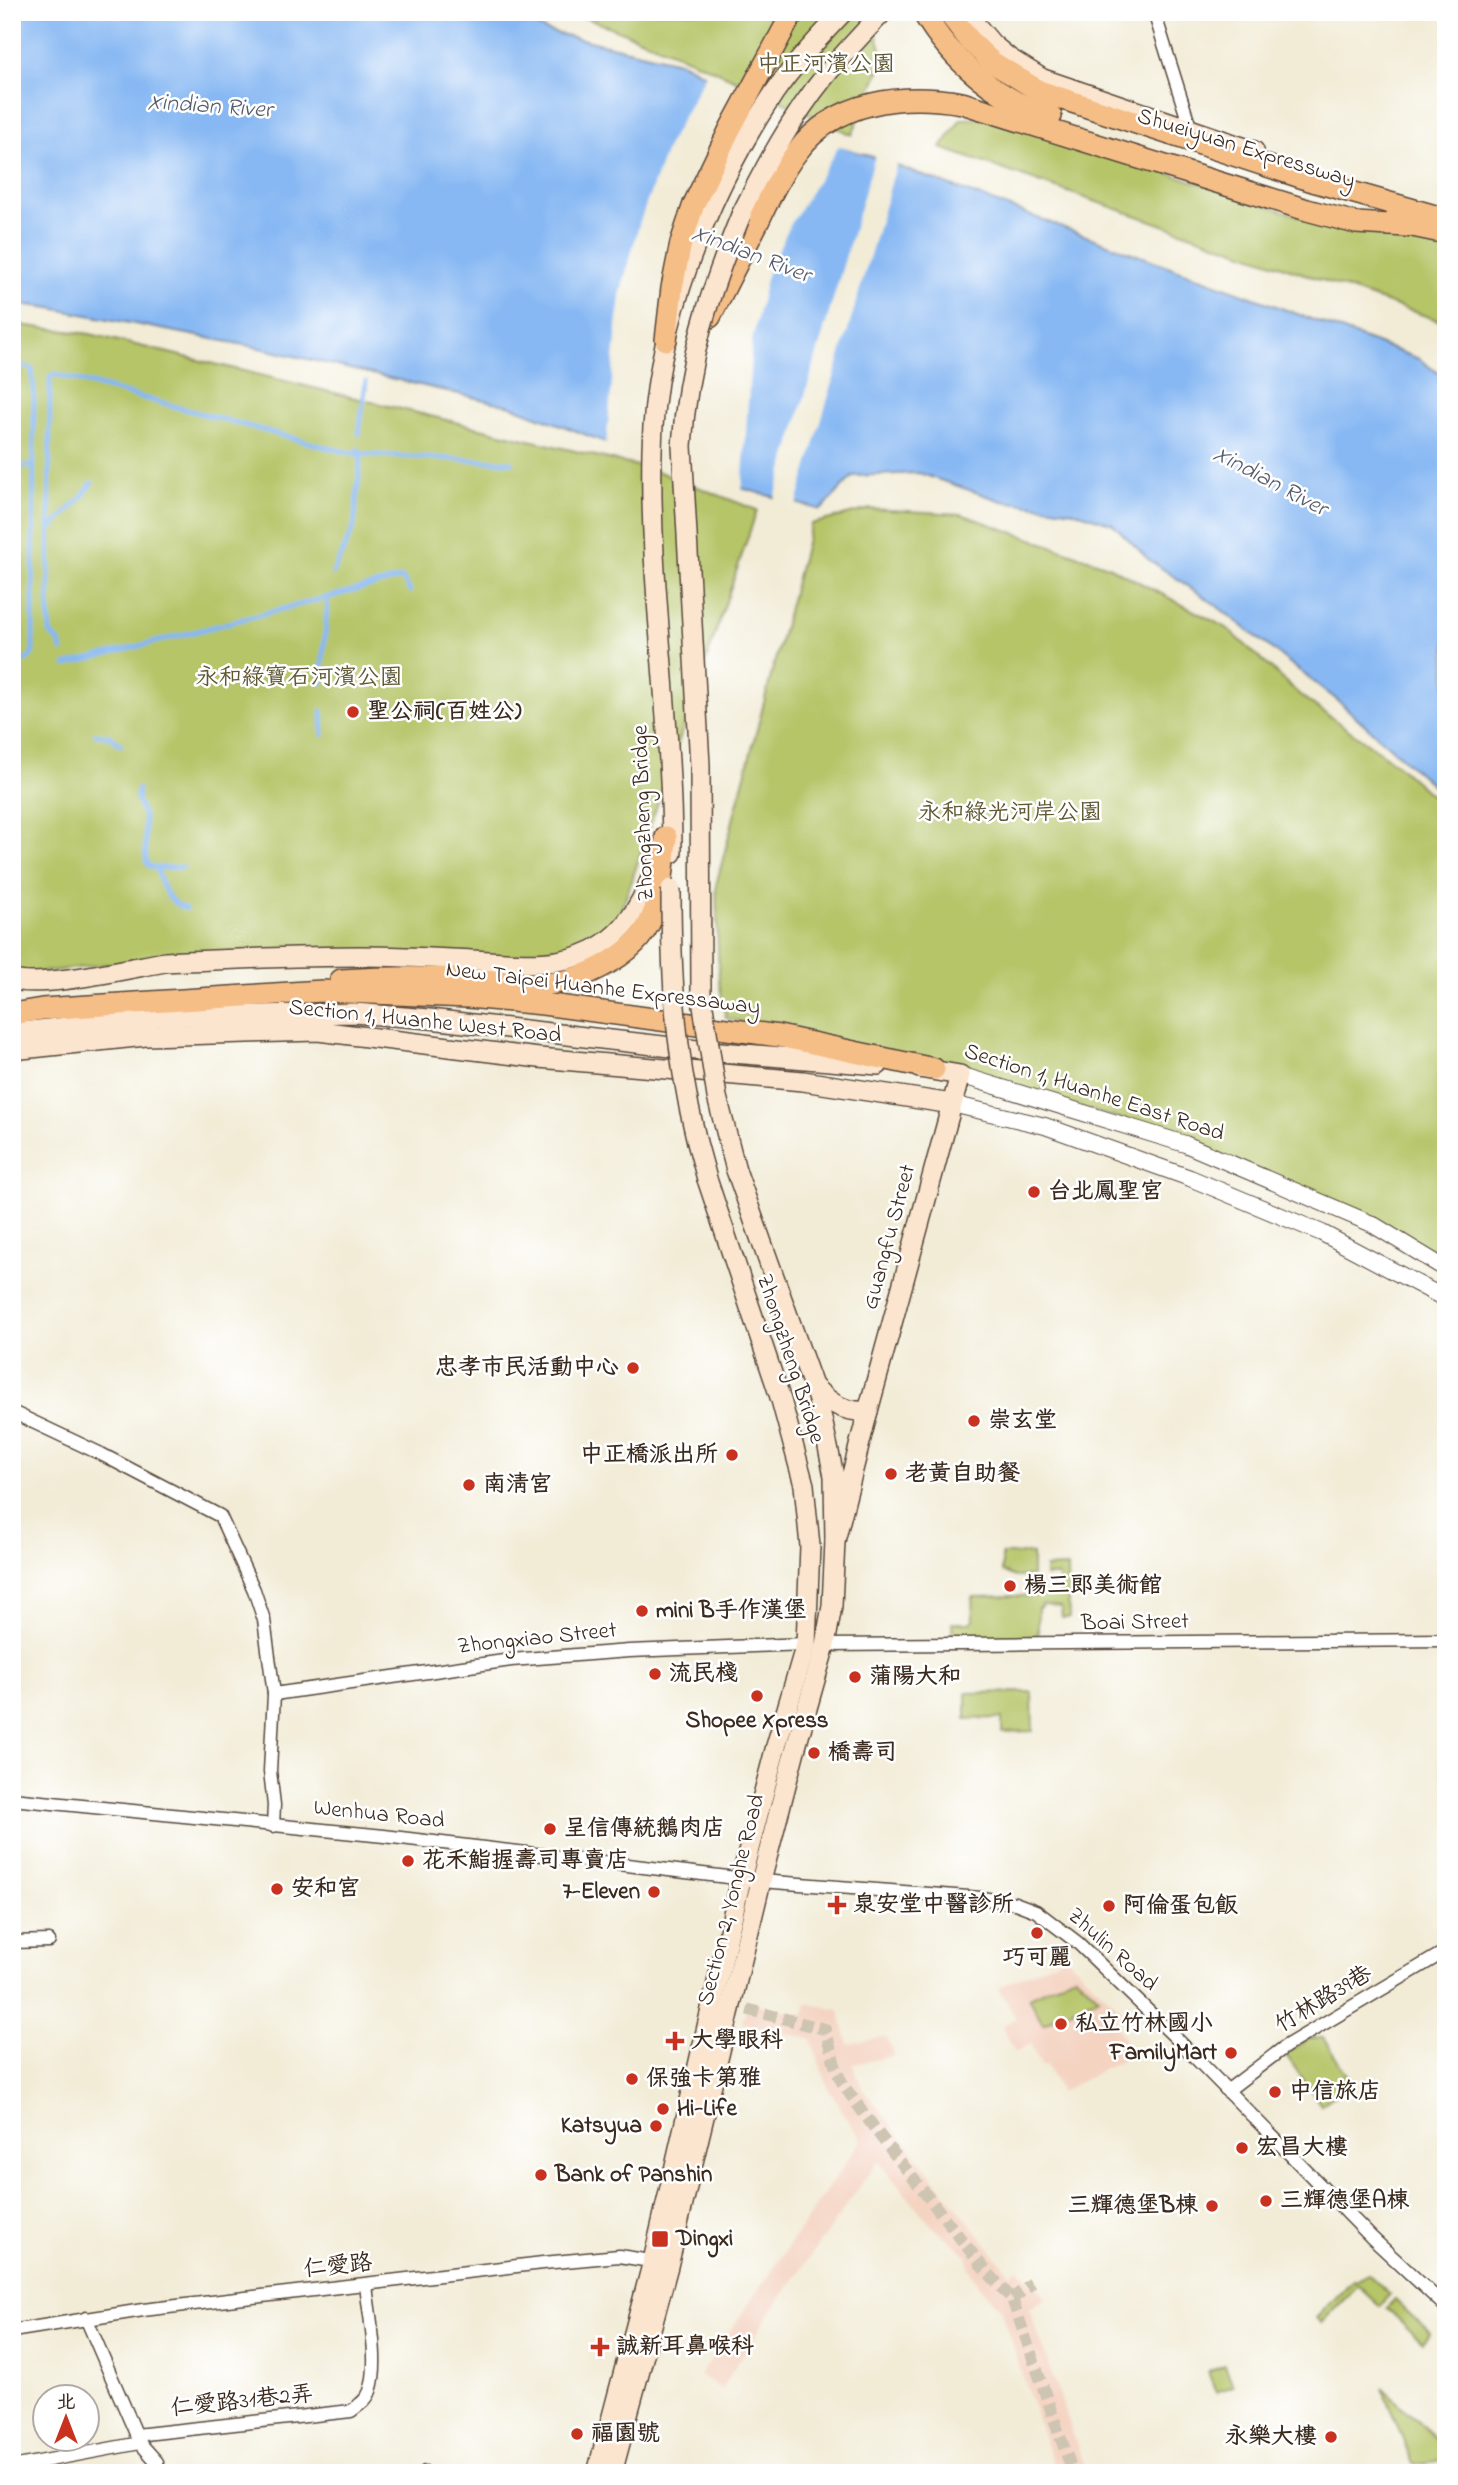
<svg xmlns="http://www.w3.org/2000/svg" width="1458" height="2485" font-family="'Indie Flower','LXGW WenKai TC',sans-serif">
	<rect width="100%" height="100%" fill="#fff"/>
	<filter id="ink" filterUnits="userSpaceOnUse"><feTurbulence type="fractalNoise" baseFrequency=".0143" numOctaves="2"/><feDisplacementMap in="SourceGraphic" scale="14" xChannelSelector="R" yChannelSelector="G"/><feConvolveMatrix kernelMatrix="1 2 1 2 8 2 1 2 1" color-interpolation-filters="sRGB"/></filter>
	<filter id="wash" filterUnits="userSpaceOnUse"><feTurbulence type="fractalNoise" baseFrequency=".00686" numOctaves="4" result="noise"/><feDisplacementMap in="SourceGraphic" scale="28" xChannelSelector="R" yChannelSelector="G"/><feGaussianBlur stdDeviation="1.57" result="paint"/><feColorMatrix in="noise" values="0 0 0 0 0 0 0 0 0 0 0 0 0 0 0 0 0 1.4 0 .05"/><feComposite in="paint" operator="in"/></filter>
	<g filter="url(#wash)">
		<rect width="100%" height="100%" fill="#f2ecd7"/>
		<g fill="#f4d3c1">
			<polygon points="1065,1956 1123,2012 1109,2019 1113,2019 1132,2054 1059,2093 1059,2088 1046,2065 1042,2067 1030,2044 1015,2052 1002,2027 1016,2018 998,1988"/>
			<polygon points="748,2002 804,2015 807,2003 839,2010 848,2044 886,2036 894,2056 852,2064 863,2089 1010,2274 1018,2268 1046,2298 1029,2309 1087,2473 1056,2473 1000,2309 978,2285 969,2268 967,2255 932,2226 878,2161 771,2311 721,2389 700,2375 861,2140 829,2090 811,2039 742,2023"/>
		</g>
		<g fill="#b5c568" stroke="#787843" stroke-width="2">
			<path d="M570 12H870L884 59 852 135C760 89 666 47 570 12Z"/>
			<polygon points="998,117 1314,221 1416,239 1446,249 1446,323 941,148 961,119"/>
			<polygon points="12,324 90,334 654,470 757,510 626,897 596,966 117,963 12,976"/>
			<polygon points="870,509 961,514 1108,566 1227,628 1301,696 1395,763 1446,809 1446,1273 1380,1230 1139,1124 953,1072 726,1018 719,982 716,885 811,524"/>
			<polygon points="1002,1554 1032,1554 1032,1576 1015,1577 1002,1571"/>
			<polygon points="1068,1567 1069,1618 1062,1618 1061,1607 1042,1604 1041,1607 1038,1608 1038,1637 953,1639 952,1623 969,1623 973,1620 972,1597 1059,1595 1059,1576 1045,1576 1045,1568"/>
			<polygon points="1032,1692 1033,1731 1002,1732 1002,1718 966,1719 966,1693"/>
			<polygon points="1075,1975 1099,1997 1043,2024 1029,1997"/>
			<polygon points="1309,2038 1323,2038 1352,2083 1321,2105 1286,2055"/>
			<polygon points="1368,2274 1390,2295 1380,2306 1358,2285 1321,2323 1316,2318 1353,2280 1355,2281"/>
			<polygon points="1395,2300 1430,2333 1422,2342 1387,2308"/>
			<polygon points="1225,2365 1233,2386 1216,2392 1208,2372"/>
			<polygon points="1382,2388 1446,2448 1446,2457 1437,2461 1413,2464"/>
		</g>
		<polygon fill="#87b8f3" stroke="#617188" stroke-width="2" points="12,12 512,12 547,31 683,63 824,139 1419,359 1446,379 1446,797 1337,700 1213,603 1148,559 1113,524 1074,511 1002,501 919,473 853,476 821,510 686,473 511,406 255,347 51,308 12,303"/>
		<polygon fill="#f2ecd7" points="707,72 825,136 897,163 796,507 774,501 875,156 839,146 789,227 767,275 752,341 742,492 685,476 606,446 620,295 640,221 667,147"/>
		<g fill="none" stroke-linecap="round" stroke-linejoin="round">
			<g stroke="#87b8f3" stroke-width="5">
				<path d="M12 362 32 369 34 392 33 651C30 661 21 662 12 665"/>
				<polyline points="359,434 366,382"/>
				<polyline points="358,449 358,454 512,462"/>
				<polyline points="12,466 33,466"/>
				<polyline points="50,529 81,498 92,483"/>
				<polyline points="333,573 354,527 361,453"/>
				<polyline points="62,650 59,642 50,633 49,614 50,377 54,374 333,449 358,454"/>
				<polyline points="66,665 402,578 410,591"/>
				<polyline points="321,683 328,597"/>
				<polyline points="322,711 323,735"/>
				<polyline points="95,734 109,736 121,745"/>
				<polyline points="138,789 137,800 144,817 146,860 149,866 157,868 183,867"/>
				<path d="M157 868C161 886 168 903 186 909"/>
			</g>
		</g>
	</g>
	<g filter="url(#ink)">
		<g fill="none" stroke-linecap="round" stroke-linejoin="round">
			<g stroke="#cdc5b2" stroke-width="12" stroke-dasharray="12 6" stroke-linecap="butt">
				<polyline points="730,2005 825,2029 837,2072 844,2086 881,2137 982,2266 1012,2299 1073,2473"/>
				<polyline points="1012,2299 1032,2283"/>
			</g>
			<defs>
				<g id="minor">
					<polyline points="1154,12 1191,130"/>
					<polyline points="12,1412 101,1454 220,1516 254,1590 264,1620 274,1694 270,1771 274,1805 273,1826"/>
					<polyline points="825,1645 1446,1640"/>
					<polyline points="274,1694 511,1660 629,1651 806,1644"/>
					<polyline points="12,1799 384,1836 761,1881 981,1898 1015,1903 1036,1911 1078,1943 1177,2039 1372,2238 1446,2307"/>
					<polyline points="12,1942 49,1941"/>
					<polyline points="1227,2091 1286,2046 1446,1951"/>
					<polyline points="86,2318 140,2443 157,2462 157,2473"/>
					<polyline points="12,2331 143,2310 543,2263 619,2256 657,2262"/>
					<path d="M136 2435 351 2411C359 2405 367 2400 370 2391 380 2363 369 2315 366 2285"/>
					<polyline points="12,2467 140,2443"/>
					<polyline points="425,2473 425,2472"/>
				</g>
				<g id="tertiary">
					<polyline points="960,1075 1185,1144 1372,1224 1446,1269"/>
					<polyline points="952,1104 1045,1126 1190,1178 1322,1233 1446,1299"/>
				</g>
				<g id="secondary">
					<polyline points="965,12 992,44 1009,58 1043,79 1254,151"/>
					<path d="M741 215C765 167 791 118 825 76 843 54 863 33 883 12"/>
					<path d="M672 853C672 718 649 585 652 450 654 328 707 194 774 93 794 64 819 38 843 12"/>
					<path d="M12 979C36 990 134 967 165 962L184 961C242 959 301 956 360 956 397 956 434 958 472 960 512 962 555 969 593 950 630 931 646 895 659 857"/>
					<polyline points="12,1033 159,1017 354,1013 430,1019 697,1050 878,1065"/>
					<polyline points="12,1050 146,1036 318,1031 539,1058 803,1081 952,1104"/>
					<path d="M814 1387C830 1403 844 1413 868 1411"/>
					<polyline points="835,1541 868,1411 960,1075 919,1068"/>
					<polyline points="597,2473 653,2261 741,1879 776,1746 806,1644 810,1546 804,1485 781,1400 707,1179"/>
					<polyline points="612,2473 668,2266 761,1881 794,1754 825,1645 832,1606 835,1541 834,1476 818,1400 736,1170"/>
				</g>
				<g id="trunk">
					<path d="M923 12C951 61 998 100 1051 116"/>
					<polyline points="948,12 971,42 992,62 1039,91 1316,182 1446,219"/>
					<polyline points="1393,222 1446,233"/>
					<path d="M710 317C725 287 740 257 756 226 768 201 780 174 797 152 835 100 903 93 962 103L1307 210 1356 223 1406 226"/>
					<polyline points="666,340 672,288 681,243 694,204 730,129 793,12"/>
					<path d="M341 980C387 977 433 977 480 980 506 981 534 988 560 982 586 977 617 961 635 943 662 916 663 871 666 837"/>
					<polyline points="12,1014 42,1009 322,991 468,997 543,1004 779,1036 934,1069"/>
				</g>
			</defs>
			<use href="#minor" stroke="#56473a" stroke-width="15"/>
			<use href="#tertiary" stroke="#56473a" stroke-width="18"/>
			<use href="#secondary" stroke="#56473a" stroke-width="22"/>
			<use href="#trunk" stroke="#56473a" stroke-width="24"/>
			<use href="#minor" stroke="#fff" stroke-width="12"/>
			<use href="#tertiary" stroke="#fff" stroke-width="16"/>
			<use href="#secondary" stroke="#fbe5cf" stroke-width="19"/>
			<use href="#trunk" stroke="#f6be87" stroke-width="21"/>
			<defs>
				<g id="secondary-bridge">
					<path d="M671 889C671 994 677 1078 707 1179"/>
					<path d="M736 1170 717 1097 701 993 700 765 682 446C687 361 709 293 741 215"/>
				</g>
			</defs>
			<use href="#secondary-bridge" stroke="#56473a" stroke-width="22" stroke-linecap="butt"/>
			<use href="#secondary-bridge" stroke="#fbe5cf" stroke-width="19"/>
		</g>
	</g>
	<g fill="#c8321e" stroke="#fff" stroke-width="2.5">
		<circle cx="353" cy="712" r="7"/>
		<circle cx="1034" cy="1192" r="7"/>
		<circle cx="633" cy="1368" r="7"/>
		<circle cx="974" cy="1421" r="7"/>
		<circle cx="732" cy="1455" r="7"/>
		<circle cx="891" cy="1474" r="7"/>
		<circle cx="469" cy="1485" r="7"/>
		<circle cx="1010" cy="1586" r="7"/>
		<circle cx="642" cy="1611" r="7"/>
		<circle cx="655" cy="1674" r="7"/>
		<circle cx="855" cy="1677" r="7"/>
		<circle cx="757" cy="1696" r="7"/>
		<circle cx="814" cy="1753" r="7"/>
		<circle cx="550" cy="1829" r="7"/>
		<circle cx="408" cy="1861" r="7"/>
		<circle cx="277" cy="1889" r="7"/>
		<circle cx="654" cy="1892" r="7"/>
		<path d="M833.5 1894.5h7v7h7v7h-7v7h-7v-7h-7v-7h7z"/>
		<circle cx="1109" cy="1906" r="7"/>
		<circle cx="1037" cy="1933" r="7"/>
		<circle cx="1061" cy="2024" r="7"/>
		<path d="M671.5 2030.5h7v7h7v7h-7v7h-7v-7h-7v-7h7z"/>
		<circle cx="1231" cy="2053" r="7"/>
		<circle cx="632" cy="2079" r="7"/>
		<circle cx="1275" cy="2092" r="7"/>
		<circle cx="663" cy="2109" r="7"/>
		<circle cx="656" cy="2126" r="7"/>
		<circle cx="1242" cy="2148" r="7"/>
		<circle cx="541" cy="2175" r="7"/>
		<circle cx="1266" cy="2201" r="7"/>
		<circle cx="1212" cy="2206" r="7"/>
		<rect x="651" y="2230" width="18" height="18" rx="3.5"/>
		<path d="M596.5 2336.5h7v7h7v7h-7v7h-7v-7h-7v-7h7z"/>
		<circle cx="577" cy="2434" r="7"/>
		<circle cx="1331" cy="2437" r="7"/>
	</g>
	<g text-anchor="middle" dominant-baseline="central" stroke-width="5" stroke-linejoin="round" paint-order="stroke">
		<g font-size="23" fill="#605834" stroke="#fff">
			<text x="826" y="65">中正河濱公園</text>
			<text x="299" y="678">永和綠寶石河濱公園</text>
			<text x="1010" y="813">永和綠光河岸公園</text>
		</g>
		<g font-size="23" fill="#3b2a1e" stroke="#fff">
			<text transform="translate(1246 149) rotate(17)">Shueiyuan Expressway</text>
			<text transform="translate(644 813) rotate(-92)">Zhongzheng Bridge</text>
			<text transform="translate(603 989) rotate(7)">New Taipei Huanhe Expressaway</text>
			<text transform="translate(425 1022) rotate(6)">Section 1, Huanhe West Road</text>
			<text transform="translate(1094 1093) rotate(18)">Section 1, Huanhe East Road</text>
			<text transform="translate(890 1237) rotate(-75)">Guangfu Street</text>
			<text transform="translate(790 1359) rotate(72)">Zhongzheng Bridge</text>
			<text transform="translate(1135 1623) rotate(-1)">Boai Street</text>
			<text transform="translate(537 1639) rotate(-6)">Zhongxiao Street</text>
			<text transform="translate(379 1815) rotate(6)">Wenhua Road</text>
			<text transform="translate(732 1900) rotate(-76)">Section 2, Yonghe Road</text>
			<text transform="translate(1112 1950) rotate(42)">Zhulin Road</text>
			<text transform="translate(1324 2000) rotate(-31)">竹林路39巷</text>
			<text transform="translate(338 2267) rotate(-6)">仁愛路</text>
			<text transform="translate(242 2402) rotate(-6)">仁愛路31巷2弄</text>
		</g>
		<g font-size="23" font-weight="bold" fill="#3b2a1e" stroke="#fff" text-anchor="start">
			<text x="367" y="712">聖公祠(百姓公)</text>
			<text x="1048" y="1192">台北鳳聖宮</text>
			<text x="619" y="1368" text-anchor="end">忠孝市民活動中心</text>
			<text x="988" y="1421">崇玄堂</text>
			<text x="718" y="1455" text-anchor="end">中正橋派出所</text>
			<text x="905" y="1474">老黃自助餐</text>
			<text x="483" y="1485">南清宮</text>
			<text x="1024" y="1586">楊三郎美術館</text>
			<text x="656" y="1611">mini B手作漢堡</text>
			<text x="669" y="1674">流民棧</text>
			<text x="869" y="1677">蒲陽大和</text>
			<text x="757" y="1721" text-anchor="middle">Shopee Xpress</text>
			<text x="828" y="1753">橋壽司</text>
			<text x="564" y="1829">呈信傳統鵝肉店</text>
			<text x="422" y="1861">花禾鮨握壽司專賣店</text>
			<text x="291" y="1889">安和宮</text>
			<text x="640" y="1892" text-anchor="end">7-Eleven</text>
			<text x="853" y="1905">泉安堂中醫診所</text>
			<text x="1123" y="1906">阿倫蛋包飯</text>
			<text x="1037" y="1958" text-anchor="middle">巧可麗</text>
			<text x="1075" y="2024">私立竹林國小</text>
			<text x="691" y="2041">大學眼科</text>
			<text x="1217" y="2053" text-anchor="end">FamilyMart</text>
			<text x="646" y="2079">保強卡第雅</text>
			<text x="1289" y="2092">中信旅店</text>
			<text x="677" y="2109">Hi-Life</text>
			<text x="642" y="2126" text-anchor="end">Katsyua</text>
			<text x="1256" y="2148">宏昌大樓</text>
			<text x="555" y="2175">Bank of Panshin</text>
			<text x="1280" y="2201">三輝德堡A棟</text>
			<text x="1198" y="2206" text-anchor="end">三輝德堡B棟</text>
			<text x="676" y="2239">Dingxi</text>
			<text x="616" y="2347">誠新耳鼻喉科</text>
			<text x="591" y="2434">福園號</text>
			<text x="1317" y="2437" text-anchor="end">永樂大樓</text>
		</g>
		<g font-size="24" font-style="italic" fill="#565c69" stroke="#fff">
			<text transform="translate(210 107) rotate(4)">Xindian River</text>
			<text transform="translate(751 255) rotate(21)">Xindian River</text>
			<text transform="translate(1270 482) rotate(28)">Xindian River</text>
		</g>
	</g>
	<rect width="1458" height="2485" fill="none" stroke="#fff" stroke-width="42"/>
	<g transform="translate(66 2418)"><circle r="33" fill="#ffffff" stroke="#b1aaa5" stroke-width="2"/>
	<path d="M0-5L12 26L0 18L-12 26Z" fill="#c8321e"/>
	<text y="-10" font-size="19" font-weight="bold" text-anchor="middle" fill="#3b2a1e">北</text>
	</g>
</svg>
